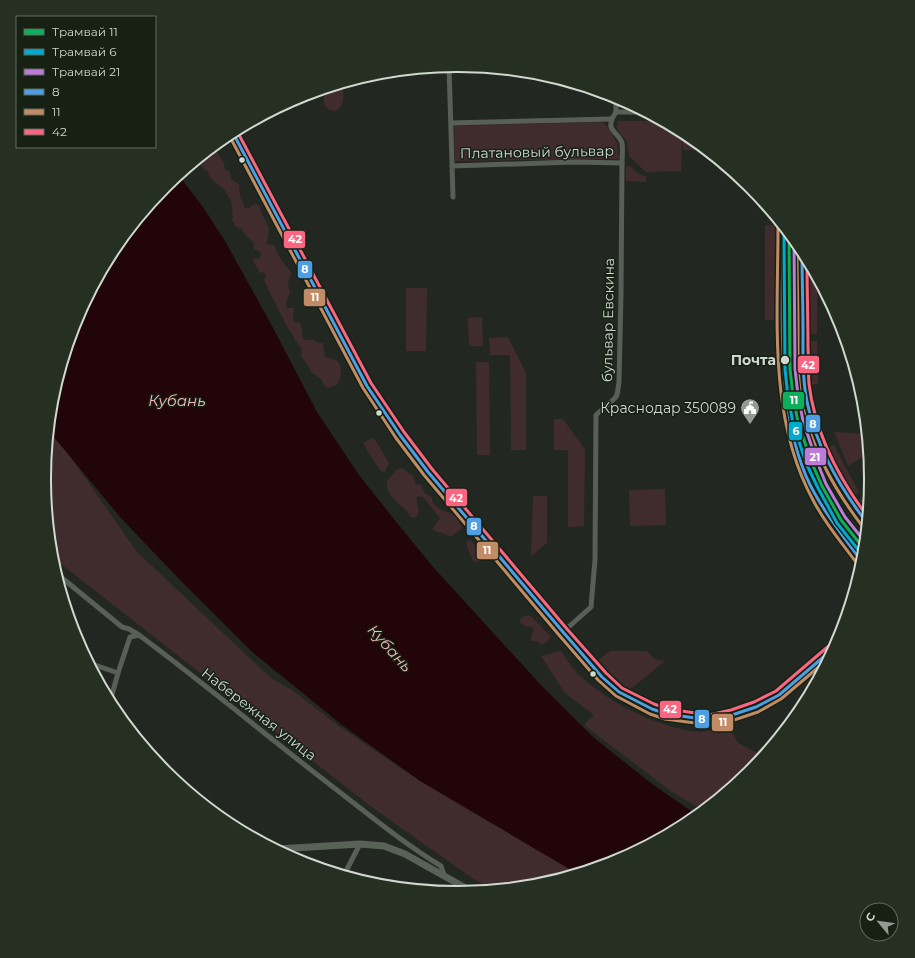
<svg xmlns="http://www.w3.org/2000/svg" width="915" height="958" font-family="Montserrat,sans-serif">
	<rect width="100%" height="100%" fill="#222821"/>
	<g fill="#412c2d">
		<path d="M343 84C343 93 346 107 335 111L329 110 324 104V89Z"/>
		<polygon points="618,121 661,121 687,135 693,140 682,141 681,171 646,172 629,156 627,142 616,127"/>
		<polygon points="602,122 607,126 617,143 619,159 455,161 454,126"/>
		<polygon points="695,141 705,150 683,150 683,142"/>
		<path d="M214 147 224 163 225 170 229 171 232 180 239 184 240 195 245 208H249C252 205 255 203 260 206L261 212 269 228 267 244 274 245 278 255 292 274C288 280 287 285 290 291L286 304 287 308H294L293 320 296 323 299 321 301 326 303 339C307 341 308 340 312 340 316 341 318 344 323 343L325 357C339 359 343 364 340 378 338 386 334 387 326 388L320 378 312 373 301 355 302 350 301 347 295 341 293 335 289 330 268 289 264 280 266 274 264 272 260 273 253 261 255 258 259 259 261 255 260 252 254 249V242L246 236 241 228 236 227 232 219 233 217 231 200 224 189 211 179 208 172 204 169 197 160Z"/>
		<path d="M626 166H630C635 170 639 176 646 176V182L626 181Z"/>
		<polygon points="765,225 776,225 775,320 765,320"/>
		<polygon points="809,263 817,279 817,334 809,334"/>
		<polygon points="406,288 427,288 426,351 406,351"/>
		<polygon points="482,317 483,346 469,346 468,318"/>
		<polygon points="508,337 526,373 526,450 511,450 510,355 490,355 489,338"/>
		<polygon points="809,341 817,341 818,384 810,385"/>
		<polygon points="476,362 489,362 490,455 477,455"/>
		<polygon points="554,419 563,419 585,450 584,526 568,527 568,450 554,450"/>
		<polygon points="49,426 137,552 271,678 292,690 336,724 405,771 449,797 474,813 519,837 577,873 538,885 491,889 472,878 369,805 52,557 44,479"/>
		<polygon points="834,432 865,434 865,456 848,466"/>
		<polygon points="372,438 376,441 389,463 385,472 381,471 371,457 363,443"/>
		<polygon points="834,445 859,493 852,495 839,476 825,448"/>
		<path d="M402 468 413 476 415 482 417 485 421 484C422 487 423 490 425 493 427 495 430 495 432 498 433 502 431 501 434 504 444 515 455 508 462 528L452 536H448C443 532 437 533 432 529L440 518 423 497 418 496 416 498 419 512 416 517H411C404 504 386 500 387 481L397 469Z"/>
		<polygon points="665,489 666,525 630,526 629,490"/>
		<polygon points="533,496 547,496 547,543 531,556"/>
		<polygon points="861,498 868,507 867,517 856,502"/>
		<polygon points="470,539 482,555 483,560 479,562 473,561 467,547 467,542"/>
		<polygon points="527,615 532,617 551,637 546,642 541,645 538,641 532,641 531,637 534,630 532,627 524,626 520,622 521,618"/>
		<path d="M561 651C566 658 571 667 577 673 606 701 652 725 692 731 704 733 718 729 729 727L738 743 763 756 750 772 703 810 672 792 584 725 594 715 565 693 541 656Z"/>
		<polygon points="610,651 647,651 654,659 665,661 628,691 613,680 596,662"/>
	</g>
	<polygon fill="#210508" points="180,174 183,181 203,207 225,241 271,324 317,412 359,475 393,518 434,568 540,684 593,737 652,784 697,815 687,823 616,861 576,873 420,781 342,725 251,651 182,582 120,517 53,436 49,430 52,398 76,321 114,249 165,186"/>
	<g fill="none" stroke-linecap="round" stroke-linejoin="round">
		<g stroke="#575f56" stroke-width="5">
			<polyline points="449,66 453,197"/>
			<polyline points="616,112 644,112"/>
			<polyline points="616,112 616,97"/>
			<polyline points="451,123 611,119"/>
			<polyline points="452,166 575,162 622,163"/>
			<path d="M56 573 122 627 129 629 139 635C205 684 268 737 333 787 368 814 403 843 441 866L444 875"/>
			<path d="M563 632 591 607 595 560 596 415 615 398 617 395 619 382 621 294 622 163C622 157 623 149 622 143 618 130 603 132 616 112"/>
			<polyline points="89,663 118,673"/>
			<polyline points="110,702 118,673 130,637 139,635"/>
			<polyline points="344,875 360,844"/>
		</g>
		<g stroke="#586257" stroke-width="7">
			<polyline points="233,133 367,386 400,435 428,472 563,632 602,677 619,692 652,709 667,714 709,720 732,715 756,707 779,695 834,648"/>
			<path d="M783 227C783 257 783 286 783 315 783 380 785 439 817 498 830 521 847 541 862 562"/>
			<path d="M802 251C802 281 803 312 803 342 804 358 802 375 805 391 812 440 836 485 867 524"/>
			<polyline points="783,254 802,254"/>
			<polyline points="277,849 360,844 384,846 405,854 471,891"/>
		</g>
		<defs>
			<g id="bus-1">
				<polyline points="233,133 367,386 400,435 428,472 563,632 602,677 619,692 652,709 667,714 709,720 732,715 756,707 779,695 834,648"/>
				<path d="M783 227C783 307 775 401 806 476 820 508 842 534 862 562"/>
				<path d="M802 251C802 278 803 304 803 331 803 357 802 384 809 410 819 452 841 489 867 523"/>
			</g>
			<g id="bus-2">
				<polyline points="229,135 363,388 396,438 424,475 559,635 598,680 616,696 650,714 665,719 710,725 734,720 758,712 781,699 827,660"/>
				<path d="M778 227C778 318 768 418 813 500 825 524 843 544 858 565"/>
				<path d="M797 251C797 277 798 304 798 330 798 357 797 385 804 412 815 455 836 492 863 527"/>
			</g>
			<g id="bus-3">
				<polyline points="237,131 371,383 404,432 432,469 567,629 606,673 622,688 654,704 668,709 709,715 731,710 754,702 776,691 831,644"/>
				<path d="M788 233C788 311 780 400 811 474 824 504 844 529 863 555"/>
				<path d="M807 260C807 289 808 319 808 348 809 360 808 372 809 384 815 433 838 477 867 516"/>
			</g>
		</defs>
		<use href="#bus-1" stroke="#162114" stroke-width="6"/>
		<use href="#bus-2" stroke="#162114" stroke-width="6"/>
		<use href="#bus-3" stroke="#162114" stroke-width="6"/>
		<use href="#bus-1" stroke="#4d9ee5" stroke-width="3"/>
		<use href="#bus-2" stroke="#c18c65" stroke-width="3"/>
		<use href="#bus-3" stroke="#fa6682" stroke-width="3"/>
		<defs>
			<polyline id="tram-1" points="789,234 790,369 793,396 798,422 811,461 822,486 841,520 864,549"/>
			<polyline id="tram-2" points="784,234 785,369 788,397 793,423 806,463 818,488 837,523 860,552"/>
			<polyline id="tram-3" points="794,240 795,369 798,395 803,421 816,459 826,484 845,517 865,542"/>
		</defs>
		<use href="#tram-1" stroke="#162114" stroke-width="6"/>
		<use href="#tram-2" stroke="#162114" stroke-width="6"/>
		<use href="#tram-3" stroke="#162114" stroke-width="6"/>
		<use href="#tram-1" stroke="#0daf5c" stroke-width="3"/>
		<use href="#tram-2" stroke="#00a9ce" stroke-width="3"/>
		<use href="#tram-3" stroke="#bd7bd9" stroke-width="3"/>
	</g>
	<defs>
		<symbol id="civic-pin" viewBox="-11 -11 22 30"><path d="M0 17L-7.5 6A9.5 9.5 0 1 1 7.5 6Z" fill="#939a92" stroke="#162114"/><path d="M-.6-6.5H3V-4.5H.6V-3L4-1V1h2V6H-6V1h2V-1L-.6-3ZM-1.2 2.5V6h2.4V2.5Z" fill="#fff"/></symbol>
	</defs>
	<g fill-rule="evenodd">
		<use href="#civic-pin" x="739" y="397" width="22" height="30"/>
	</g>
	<g fill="#d0d8cf" stroke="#162114" stroke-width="1.5">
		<circle cx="242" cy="160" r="3.5"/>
		<circle cx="785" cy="360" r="5"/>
		<circle cx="379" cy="413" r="3.5"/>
		<circle cx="593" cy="674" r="3.5"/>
	</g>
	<g text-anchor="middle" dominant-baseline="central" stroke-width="3" stroke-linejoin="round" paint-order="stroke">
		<g font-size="14" fill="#d0d8cf" stroke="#162114">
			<text transform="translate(537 152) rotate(-1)">Платановый бульвар</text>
			<text transform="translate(608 320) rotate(-89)">бульвар Евскина</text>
			<text transform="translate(259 714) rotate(38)">Набережная улица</text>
		</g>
		<g font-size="14" font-weight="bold" fill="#d0d8cf" stroke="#162114" text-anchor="end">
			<text x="776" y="360">Почта</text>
		</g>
		<g font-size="14" fill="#d0d8cf" stroke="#162114" text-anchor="end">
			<text x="736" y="408">Краснодар 350089</text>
		</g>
		<g font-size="15" font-style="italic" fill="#f6b8bb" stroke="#162114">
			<text x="177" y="400">Кубань</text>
			<text transform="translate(390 648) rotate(48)">Кубань</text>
		</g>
	</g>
	<path d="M0 0H915V958H0ZM457 72H458A406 406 0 0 1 864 478V480A406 406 0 0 1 458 886H457A406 406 0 0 1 51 480V478A406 406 0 0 1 457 72Z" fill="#253023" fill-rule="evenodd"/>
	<path fill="none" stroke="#d0d8cf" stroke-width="2" d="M457 72H458A406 406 0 0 1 864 478V480A406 406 0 0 1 458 886H457A406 406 0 0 1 51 480V478A406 406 0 0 1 457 72Z"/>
	<g stroke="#162114" stroke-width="1.5">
		<rect x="283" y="230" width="23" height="19" rx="4" fill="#fa6682"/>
		<rect x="297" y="260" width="16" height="19" rx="4" fill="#4d9ee5"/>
		<rect x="303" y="288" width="23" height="19" rx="4" fill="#c18c65"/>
		<rect x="797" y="355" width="23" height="19" rx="4" fill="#fa6682"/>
		<rect x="782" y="391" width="23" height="19" rx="4" fill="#0daf5c"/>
		<rect x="805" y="414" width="16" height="19" rx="4" fill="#4d9ee5"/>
		<rect x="788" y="421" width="15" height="20" rx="4" fill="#00a9ce"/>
		<rect x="804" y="447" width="23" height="19" rx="4" fill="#bd7bd9"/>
		<rect x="445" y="488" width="23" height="19" rx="4" fill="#fa6682"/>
		<rect x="466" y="517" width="16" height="19" rx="4" fill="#4d9ee5"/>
		<rect x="476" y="541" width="23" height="19" rx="4" fill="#c18c65"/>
		<rect x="659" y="700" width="23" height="19" rx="4" fill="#fa6682"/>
		<rect x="694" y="709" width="16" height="20" rx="4" fill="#4d9ee5"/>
		<rect x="711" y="713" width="23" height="19" rx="4" fill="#c18c65"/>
	</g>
	<g font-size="11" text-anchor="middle" font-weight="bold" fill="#fff">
		<text x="295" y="243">42</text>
		<text x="305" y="273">8</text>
		<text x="315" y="301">11</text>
		<text x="808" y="369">42</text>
		<text x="794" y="404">11</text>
		<text x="813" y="428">8</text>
		<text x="796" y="435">6</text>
		<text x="815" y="461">21</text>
		<text x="456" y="502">42</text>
		<text x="474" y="530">8</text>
		<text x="487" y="554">11</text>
		<text x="670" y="713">42</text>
		<text x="702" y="723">8</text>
		<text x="723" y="726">11</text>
	</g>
	<rect x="16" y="16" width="140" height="132" fill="#162114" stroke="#606a5f"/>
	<rect x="24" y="29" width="20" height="6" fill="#0daf5c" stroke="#606a5f"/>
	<text x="52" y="36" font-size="12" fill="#d0d8cf">Трамвай 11</text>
	<rect x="24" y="49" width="20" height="6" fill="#00a9ce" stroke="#606a5f"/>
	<text x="52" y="56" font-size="12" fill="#d0d8cf">Трамвай 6</text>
	<rect x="24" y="69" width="20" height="6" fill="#bd7bd9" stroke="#606a5f"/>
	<text x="52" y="76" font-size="12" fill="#d0d8cf">Трамвай 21</text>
	<rect x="24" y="89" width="20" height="6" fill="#4d9ee5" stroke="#606a5f"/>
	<text x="52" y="96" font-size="12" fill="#d0d8cf">8</text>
	<rect x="24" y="109" width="20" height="6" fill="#c18c65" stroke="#606a5f"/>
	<text x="52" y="116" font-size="12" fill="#d0d8cf">11</text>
	<rect x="24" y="129" width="20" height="6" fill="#fa6682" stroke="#606a5f"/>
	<text x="52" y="136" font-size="12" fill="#d0d8cf">42</text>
	<g transform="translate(879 922) rotate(299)"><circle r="19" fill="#162114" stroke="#606a5f"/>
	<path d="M0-3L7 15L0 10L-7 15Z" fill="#939a92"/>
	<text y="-6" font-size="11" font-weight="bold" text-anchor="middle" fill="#d0d8cf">С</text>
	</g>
</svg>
